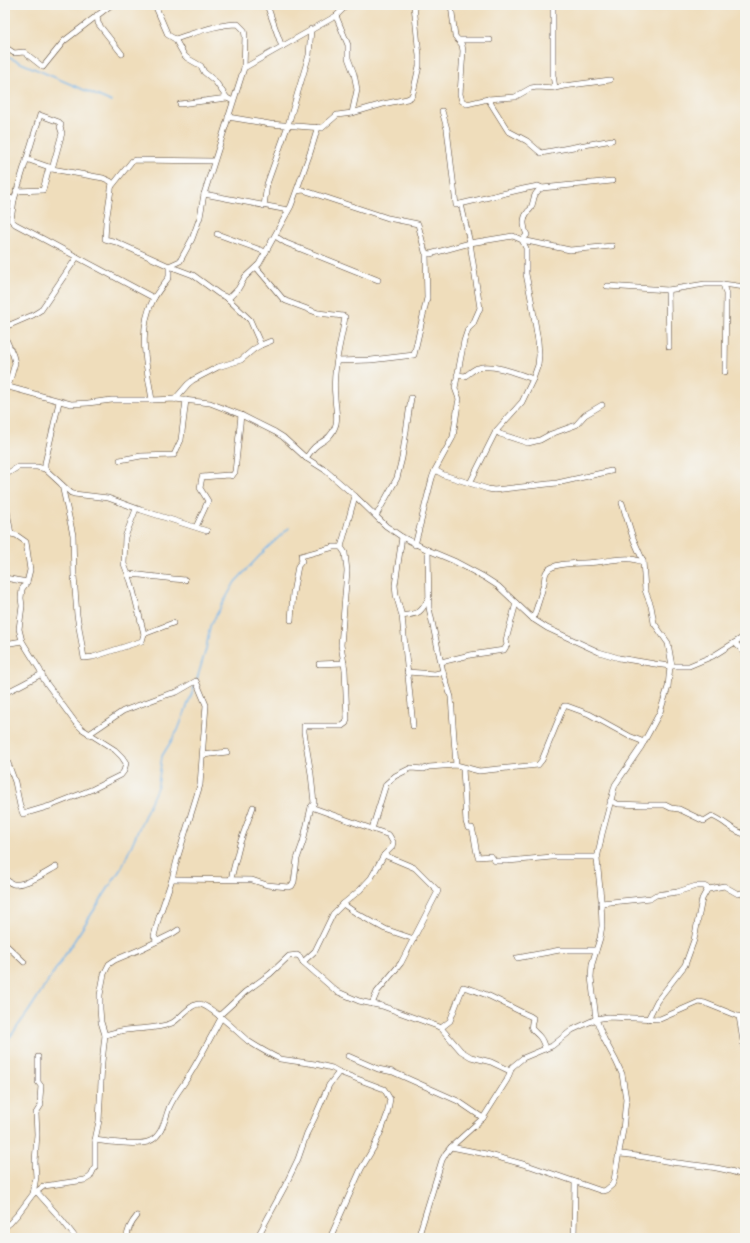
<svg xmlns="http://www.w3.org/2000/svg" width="750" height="1243" font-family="'Shantell Sans',sans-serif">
	<rect width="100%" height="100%" fill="#f6f6f2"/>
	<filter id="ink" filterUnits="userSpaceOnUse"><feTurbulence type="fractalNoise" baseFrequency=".025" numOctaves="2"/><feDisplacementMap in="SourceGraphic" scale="8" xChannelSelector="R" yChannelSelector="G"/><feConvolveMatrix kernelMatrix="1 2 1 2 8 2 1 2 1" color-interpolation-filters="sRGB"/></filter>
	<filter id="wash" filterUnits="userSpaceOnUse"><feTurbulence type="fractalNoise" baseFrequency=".012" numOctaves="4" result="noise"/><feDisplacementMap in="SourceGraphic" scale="16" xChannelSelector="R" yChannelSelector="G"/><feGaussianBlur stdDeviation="0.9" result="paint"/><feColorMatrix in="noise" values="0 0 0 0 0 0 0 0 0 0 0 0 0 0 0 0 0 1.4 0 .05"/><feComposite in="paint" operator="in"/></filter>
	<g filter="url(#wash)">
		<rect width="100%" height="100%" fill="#efddbb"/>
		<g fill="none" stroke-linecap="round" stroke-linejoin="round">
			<g stroke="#77b6ea" stroke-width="1.5">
				<polyline points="5,56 112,102"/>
				<polyline points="197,679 206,649 210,626 235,582 267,548 289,528"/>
				<polyline points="5,1044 28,1012 122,867 158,785 162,756 178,730 195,685"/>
			</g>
		</g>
	</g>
	<g filter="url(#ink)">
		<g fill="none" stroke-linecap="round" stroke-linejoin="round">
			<defs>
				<g id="street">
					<polyline points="155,5 168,35 175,39 184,55 187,58 201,66 204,72 215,81 227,98 233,101"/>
					<polyline points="267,5 282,47"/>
					<polyline points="451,5 455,36 462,45 463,51 460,94 462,101 467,104 488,99 515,97 531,88 537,87 555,88 564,86 610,80"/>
					<polyline points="553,5 553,75 555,88"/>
					<polyline points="97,15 98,23 100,26 122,54"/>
					<polyline points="336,16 348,45 348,58 354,74 356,84 357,90 352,113"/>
					<polyline points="458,40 490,40"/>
					<polyline points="5,47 14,53 24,52 43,67 64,41 111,5"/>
					<polyline points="244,68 336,16 347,5"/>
					<polyline points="488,99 508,131 527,141 541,153 612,140"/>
					<polyline points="180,104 227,98"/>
					<polyline points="442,111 447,129 456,205 523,189 538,186 542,188"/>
					<polyline points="228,117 270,124 322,128 337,115 352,113 383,104 407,99 411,97 413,93 419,66 419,56 414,5"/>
					<polyline points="26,159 49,167 51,169"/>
					<polyline points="112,186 132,161 135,160 214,161"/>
					<polyline points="16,191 43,190 49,167"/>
					<polyline points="297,191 303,190 388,218 418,224 425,252 430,254 470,243 513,236 522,240 570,250 612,246"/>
					<polyline points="204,194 288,210"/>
					<polyline points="5,200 8,197 14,200"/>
					<polyline points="264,206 267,184 288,125 309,55 311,29"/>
					<polyline points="217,234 266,252"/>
					<polyline points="275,236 286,243 378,280"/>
					<path d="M256 267 283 299 286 301 318 313 343 316 345 317C341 343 332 370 335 397 335 406 339 419 335 427 331 438 324 440 316 446 312 449 309 454 306 458"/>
					<polyline points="723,284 726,294 725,372"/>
					<polyline points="607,286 668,290 705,284 723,284 745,287"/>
					<polyline points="668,290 669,347"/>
					<polyline points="154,298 15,224 11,220 14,200 40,115 59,122 61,125 60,127 62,133 52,169 103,178 110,181 112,183 106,222 105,239 116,242 169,266 193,275 219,294 226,297 250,320 261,345"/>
					<polyline points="228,299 238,289 245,277 259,264 291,206 310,153 318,127"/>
					<polyline points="5,327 33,315 41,310 77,257"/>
					<polyline points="5,337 13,355 15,363 8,387"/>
					<polyline points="337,361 371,360 414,355 427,298 426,253"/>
					<path d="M457 375 465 376C469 374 473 369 478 368 492 363 519 374 533 379"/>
					<polyline points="5,386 71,404 88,403 112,400 152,400 175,399 210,403 241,415 275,432 283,437 306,458 325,470 355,496 386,526 402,537 428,550 454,561 484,577 498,586 533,619 547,628 599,652 619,658 655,664 670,666 689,666 713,656 745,636"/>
					<polyline points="175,399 188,384 193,380 218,367 241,360 254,349 261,345 271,341"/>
					<path d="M152 400C147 368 137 330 153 300 157 292 164 284 169 277V266L180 261 192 239 200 217 204 194 244 68 245 36 244 30 238 24C217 24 195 33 175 39"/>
					<polyline points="59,402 45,463 45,469 71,493 74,494 108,498 141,510 207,531"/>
					<polyline points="496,431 500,434 528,443 540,440 551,434 576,425 585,415 602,405"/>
					<polyline points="120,460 141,456 174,455 181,440 186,400"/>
					<polyline points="435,470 453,437 458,404 459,399 455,388 464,341 468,329 473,324 480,308 470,243 461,204"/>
					<polyline points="5,475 18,467 37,467 45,469"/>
					<path d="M470 483 496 431 522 402 533 379 538 365 539 355 538 341 532 304 526 274V248L522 240 527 235C524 229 522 219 527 213 529 209 529 212 531 208 535 199 532 194 542 188L612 181"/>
					<polyline points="62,485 73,535 74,576 77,615 84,658 93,657 142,641 144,634 131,582 124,564 125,537 136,509"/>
					<polyline points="5,500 11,534 16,535 26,542 30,570 27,582 22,589 21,598 22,606 19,629 22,641 40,670 44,680 75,722 82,729 115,750 122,757 126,763 124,771 121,775 93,789 50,806 23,814 20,806 15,782 5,755"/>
					<polyline points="622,503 633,538 643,561 645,590 651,606 654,623 668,643 672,666"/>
					<polyline points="376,516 397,478 402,458 411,398"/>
					<polyline points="196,527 208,501 200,488 202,477 229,475 232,476 235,472 241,415"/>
					<polyline points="402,537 395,585 396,595 402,616 413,726"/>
					<polyline points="415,545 432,478 435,470 444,475 488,489 494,490 557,483 611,471"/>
					<polyline points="428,550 429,608 443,672 451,697 456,765"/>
					<path d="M128 574C148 575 166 579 185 580"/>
					<polyline points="5,578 27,582"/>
					<path d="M402 616C418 613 420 615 428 599"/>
					<path d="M533 619C537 607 541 595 544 583 545 579 544 575 547 571 554 561 586 564 597 562 608 561 620 558 631 559 635 559 639 561 643 562"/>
					<polyline points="291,620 293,593 298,566 302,561 301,556 334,547 341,547"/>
					<polyline points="144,634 173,623"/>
					<polyline points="735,643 742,650 745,658"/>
					<polyline points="5,644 22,641"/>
					<polyline points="441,662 470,655 504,650 507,645 506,640 516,603"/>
					<polyline points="319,664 344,663"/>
					<polyline points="407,672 435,674 443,672"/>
					<path d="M5 692C10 692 35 677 42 674"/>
					<polyline points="89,734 123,711 166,695 177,692 196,681 206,705 200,785 178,856 172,879 159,917 154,936 157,941"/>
					<polyline points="203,755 227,752"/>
					<path d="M463 768 466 822 468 828H472C475 838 475 847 478 857L491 856 495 861H508L552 857H598"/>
					<path d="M610 801 618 804 643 805H665L671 808 679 809 704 821 712 816C724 820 733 832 745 834"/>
					<polyline points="372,829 386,784 395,776 411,768 424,769 429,767 456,765 479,771 538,765 542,760 564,706 567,706 589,714 629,736 644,742"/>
					<path d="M5 879C8 881 10 883 13 884 26 886 45 873 56 867"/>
					<polyline points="172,879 252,880 267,885 288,887 292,886 294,882 297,859 303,842 311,807 314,803 311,774 304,732 304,726 342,726 346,723 347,719 345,670 341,645 347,571 345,553 341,547 355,496"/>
					<polyline points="231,879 240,843 253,807"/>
					<polyline points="601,903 651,898 656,895 677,892 696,886 704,886 709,889 724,886 738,894 745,892"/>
					<polyline points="343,904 356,913 385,929 414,939"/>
					<polyline points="5,944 24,962"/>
					<polyline points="517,958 560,950 596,950"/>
					<polyline points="303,962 315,951 333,914 343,904 360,890 371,878 384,855 392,847 393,842 389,835 311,807"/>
					<polyline points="372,1004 377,992 401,963 438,891 415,868 384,855"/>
					<polyline points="219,1016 245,992 270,974 289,956 297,955 300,957 303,962 336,991 359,1001 382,1006 437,1026 441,1028 461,1051 471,1057 491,1062 510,1071"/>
					<polyline points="739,1016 745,1054"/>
					<polyline points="648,1019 657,1001 685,965 694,940 702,899 708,888"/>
					<path d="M441 1028 450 1021 463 987C489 993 507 1006 530 1016L533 1018C530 1030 531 1028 539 1036 542 1039 544 1045 545 1049"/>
					<path d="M105 1035C112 1033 119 1031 126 1030 140 1028 159 1029 172 1023 180 1019 190 1004 199 1004 211 1005 238 1033 248 1041 259 1048 269 1054 280 1059L315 1064 332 1068 339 1072 384 1089 390 1099 387 1115 382 1129 374 1147 361 1169 330 1238"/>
					<polyline points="348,1056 378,1069 393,1072 458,1101 483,1118"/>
					<path d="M95 1140C107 1142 140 1146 150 1141 162 1136 165 1119 169 1108 175 1094 183 1086 190 1074 201 1056 211 1037 221 1018"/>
					<polyline points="451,1147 486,1154 530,1166 596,1189 602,1191 606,1190 612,1185 614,1180 623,1130 626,1099 622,1074 616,1061 604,1039 596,1019 591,977 592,964 600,938 602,926 601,899 597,859 602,834 615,785 641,747 660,712 668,687 670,666"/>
					<path d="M619 1154C639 1155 658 1160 678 1163 700 1166 724 1167 745 1176"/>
					<polyline points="741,1174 745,1161"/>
					<polyline points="37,1192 62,1220 76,1238"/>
					<polyline points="33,1194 36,1177 35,1162 37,1134 36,1113 41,1105 40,1098 41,1086 38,1082 38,1057"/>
					<polyline points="5,1227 10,1223 18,1214 33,1194 44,1186 85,1180 90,1177 95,1167 95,1140 99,1121 102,1062 105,1035 101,1022 100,1009 100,995 104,974 109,964 115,960 141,949 172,934 178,930"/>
					<path d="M127 1238C127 1230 132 1222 137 1216"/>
					<polyline points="257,1238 285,1186 298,1159 307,1133 314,1119 329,1085 339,1072"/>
					<polyline points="418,1238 442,1160 446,1153 451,1147 483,1118 507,1080 512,1067 523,1058 552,1046 572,1030 596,1019 608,1017 660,1019 699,1002 705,1003 745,1019"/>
					<polyline points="574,1238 575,1182"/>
				</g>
			</defs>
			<use href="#street" stroke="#564536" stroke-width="6"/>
			<use href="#street" stroke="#fff" stroke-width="5"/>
		</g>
	</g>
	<rect width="750" height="1243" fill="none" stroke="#f6f6f2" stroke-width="20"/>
</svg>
